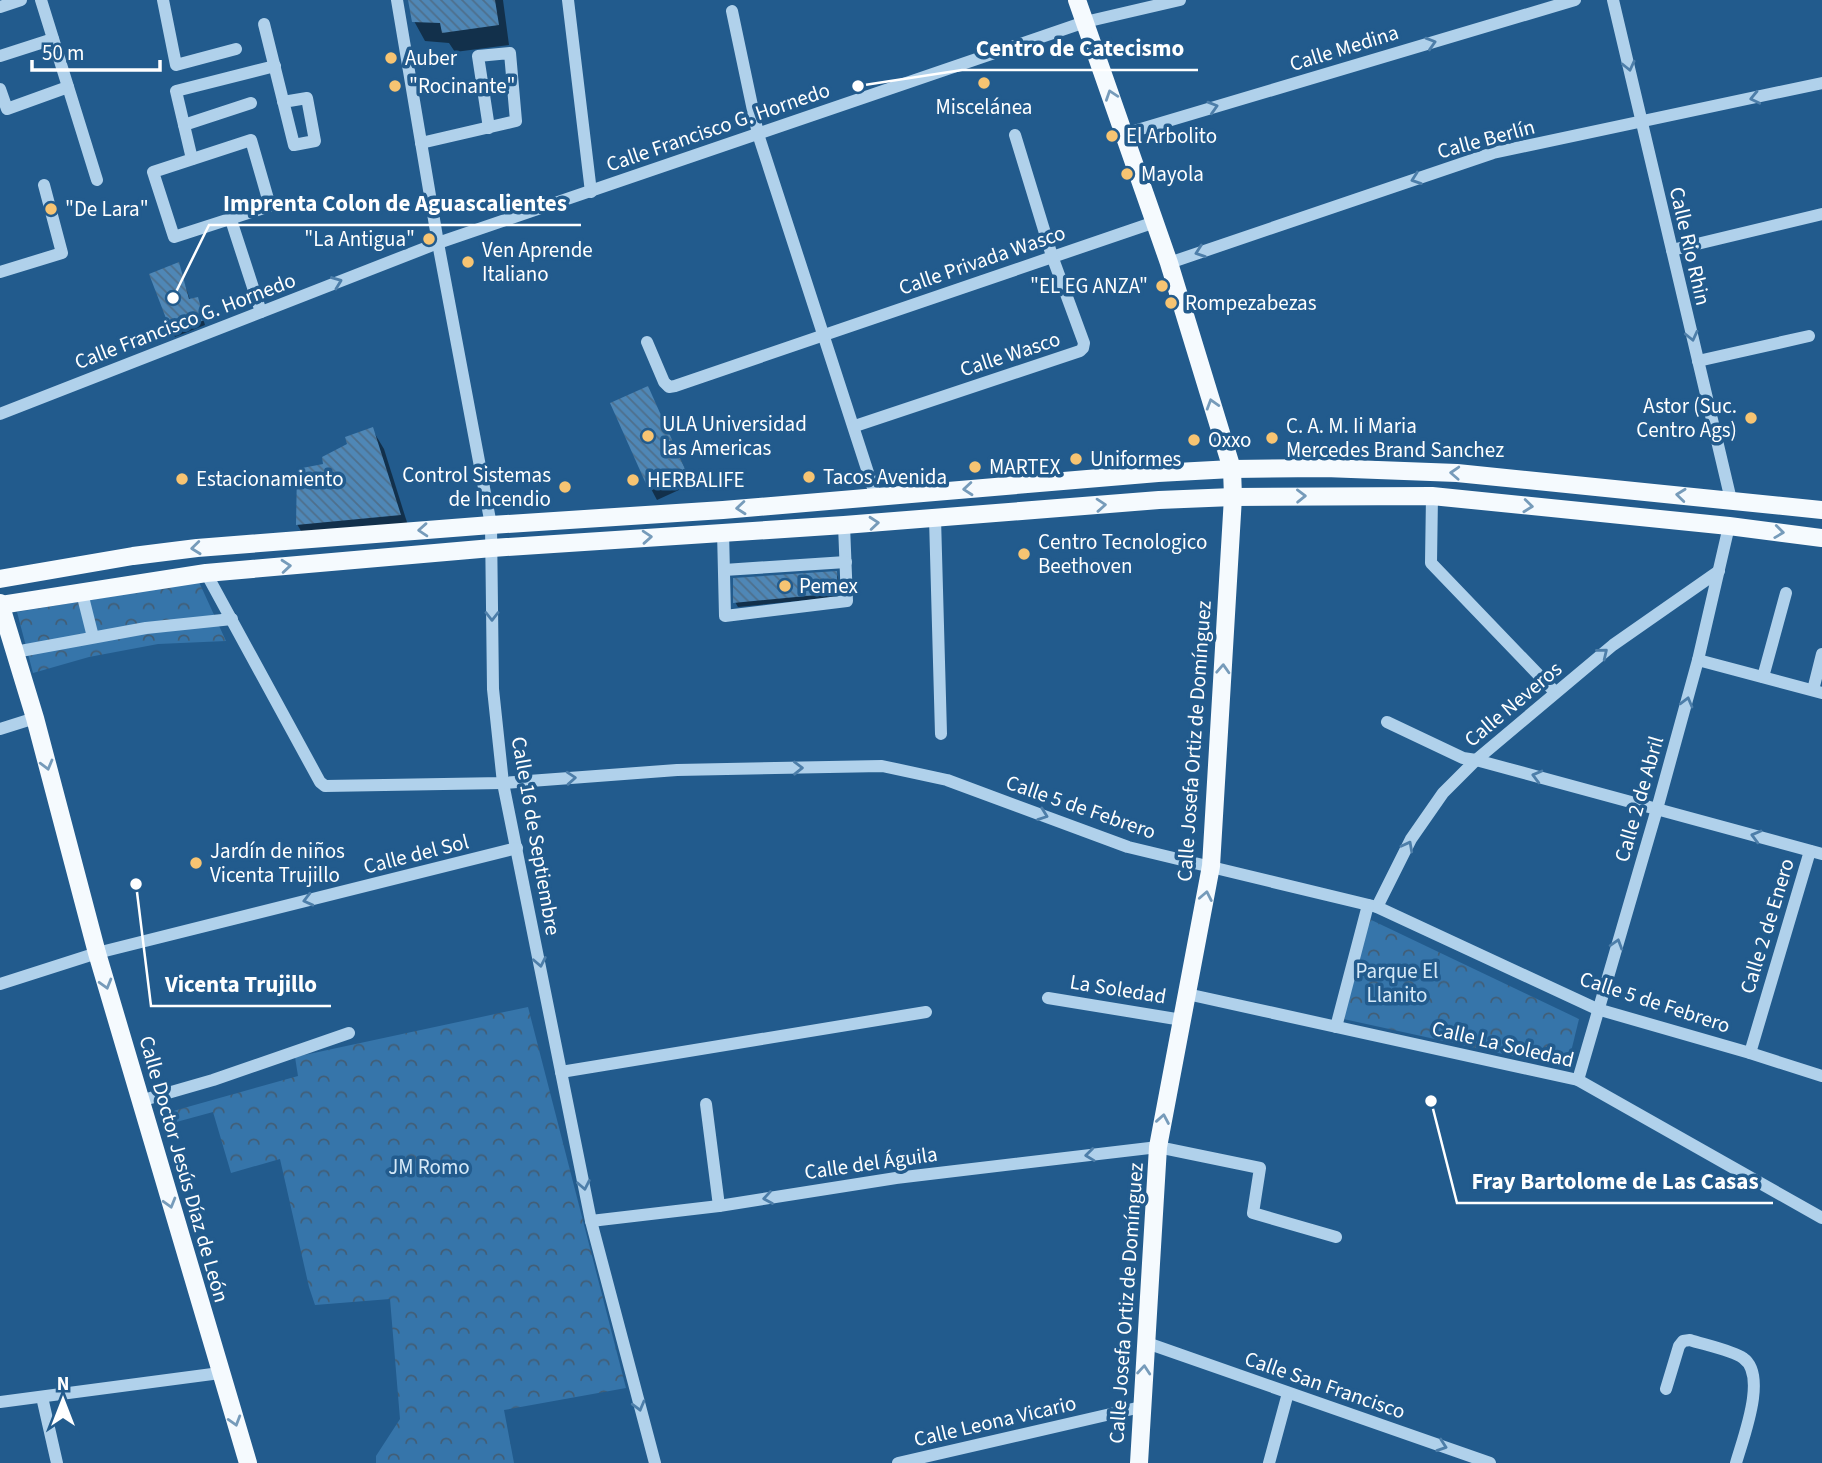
<svg xmlns="http://www.w3.org/2000/svg" width="1822" height="1463" font-family="'Source Sans 3',sans-serif">
	<defs>
		<pattern id="park-crowns" width="20" height="18" patternUnits="userSpaceOnUse" patternTransform="scale(1.75)"><rect width="20" height="18" fill="#3675aa"/><path d="M2 6a3 3 0 1 1 6 0M12 15a3 3 0 1 1 6 0" fill="none" stroke="#425e76"/></pattern>
		<pattern id="building-back-hatch" width="6" height="6" patternUnits="userSpaceOnUse" patternTransform="scale(1.75)"><rect width="6" height="6" fill="#4f87b6"/><path d="M-1 5l2 2M0 0l6 6M5-1l2 2" fill="none" stroke="#4e6f8c"/></pattern>
	</defs>
	<rect width="100%" height="100%" fill="#225b8d"/>
	<g fill="url(#park-crowns)">
		<polygon points="199,582 226,641 158,644 89,657 33,673 17,612"/>
		<polygon points="1363,916 1579,1019 1567,1068 1339,1018"/>
		<polygon points="528,1007 626,1388 504,1410 514,1463 376,1463 376,1456 400,1419 390,1299 315,1305 309,1287 280,1159 231,1173 213,1112 169,1124 166,1113 298,1076 295,1057"/>
	</g>
	<g fill="#0007">
		<polygon points="410,0 503,0 509,45 455,52 449,43 425,41 414,21"/>
		<polygon points="178,264 190,300 197,299 205,325 175,337 173,333"/>
		<polygon points="647,388 692,484 657,500 649,485"/>
		<polygon points="372,429 384,449 411,535 309,545 297,524 325,466 349,445"/>
		<polygon points="836,573 838,577 839,597 738,607 735,602"/>
	</g>
	<g fill="url(#building-back-hatch)">
		<polygon points="408,0 495,0 499,25 442,33 440,23 412,22"/>
		<polygon points="179,262 189,299 198,297 204,320 172,334 149,274"/>
		<polygon points="648,386 685,469 647,486 610,403"/>
		<polygon points="373,427 401,515 296,525 297,469 323,464 322,457 347,444 345,437"/>
		<polygon points="837,571 838,593 733,603 733,578"/>
	</g>
	<g fill="none" stroke-linecap="round" stroke-linejoin="round">
		<g stroke="#b0d1eb" stroke-width="12">
			<polyline points="41,0 97,180"/>
			<polyline points="163,0 176,65 236,49"/>
			<polyline points="397,0 438,243 491,525 493,689 503,783 591,1221 655,1463"/>
			<polyline points="568,0 591,192"/>
			<polyline points="1613,0 1731,500"/>
			<polyline points="0,7 21,0"/>
			<polyline points="732,11 758,134 876,497"/>
			<path d="M264 24C274 65 284 105 294 145L315 141 307 98 283 102"/>
			<polyline points="0,56 53,39"/>
			<polyline points="0,89 7,109 68,87"/>
			<polyline points="184,125 251,103"/>
			<polyline points="1124,134 1575,0"/>
			<polygon points="251,140 270,206 174,237 153,172"/>
			<polyline points="421,143 516,121 510,53 478,56 489,128"/>
			<polyline points="192,159 176,91 275,66"/>
			<polyline points="231,220 261,312"/>
			<polyline points="1672,250 1822,214"/>
			<polyline points="1169,263 1493,153 1822,83"/>
			<polyline points="0,272 62,253 44,185"/>
			<polyline points="647,342 664,382 669,387 675,386 1155,222"/>
			<polyline points="1698,361 1809,336"/>
			<polyline points="0,414 438,243 1085,22 1180,0"/>
			<polyline points="855,426 1080,351 1083,348 1084,343 1052,256 1015,135"/>
			<polyline points="1432,496 1431,563 1555,692"/>
			<polyline points="935,518 941,734"/>
			<polyline points="723,531 725,616 847,601 844,525"/>
			<polyline points="724,570 846,562"/>
			<polyline points="206,573 320,782 325,786 503,783 677,770 882,766 947,780 1128,847 1377,907 1597,1009 1750,1053 1822,1076"/>
			<polyline points="84,601 93,637"/>
			<polyline points="15,652 146,628 232,619"/>
			<polyline points="1698,660 1822,693"/>
			<polyline points="1763,677 1786,593"/>
			<polyline points="1813,690 1822,654"/>
			<polyline points="1387,722 1463,758 1476,760 1822,854"/>
			<polyline points="0,729 35,718"/>
			<polyline points="1377,907 1411,839 1443,793 1476,760 1613,645 1719,571"/>
			<polyline points="0,984 97,953 517,848"/>
			<polyline points="1187,994 1578,1080 1822,1218"/>
			<polyline points="1048,998 1182,1020"/>
			<polyline points="1336,1027 1368,905"/>
			<polyline points="1750,1053 1810,851"/>
			<polyline points="561,1072 926,1012"/>
			<polyline points="1578,1080 1657,809 1698,660 1729,526"/>
			<polyline points="140,1101 213,1080 349,1033"/>
			<polyline points="706,1104 719,1206"/>
			<polyline points="591,1221 719,1206 896,1178 1158,1147 1260,1168 1253,1213 1336,1237"/>
			<polyline points="1147,1343 1490,1463"/>
			<path d="M1666 1389 1679 1346 1683 1341 1690 1340C1702 1344 1734 1351 1743 1358 1768 1375 1743 1438 1736 1463"/>
			<polyline points="42,1397 57,1463"/>
			<polyline points="0,1402 220,1373"/>
			<polyline points="898,1463 1141,1407"/>
			<polyline points="1269,1463 1288,1393"/>
		</g>
		<g stroke="#f5fafe" stroke-width="18">
			<polyline points="1077,0 1169,263 1232,469 1233,497 1211,866 1158,1147 1139,1463"/>
			<polyline points="0,579 133,556 197,548 491,525 723,510 1158,473 1232,469 1325,468 1457,473 1822,510"/>
			<polyline points="0,603 35,718 97,953 248,1463"/>
			<polyline points="0,605 206,573 492,548 844,525 1159,500 1233,497 1432,496 1729,526 1822,538"/>
		</g>
	</g>
	<defs><path id="oneway-chevron" d="M-2-3.5L2.5 0L-2 3.5" fill="none" stroke-width="1.6" stroke-linecap="round" stroke-linejoin="round" transform="scale(1.75)"/></defs>
	<g stroke="#4d7ea9">
		<use href="#oneway-chevron" transform="translate(1431 43) rotate(-17)"/>
		<use href="#oneway-chevron" transform="translate(1629 66) rotate(77)"/>
		<use href="#oneway-chevron" transform="translate(1755 98) rotate(167)"/>
		<use href="#oneway-chevron" transform="translate(1213 107) rotate(-17)"/>
		<use href="#oneway-chevron" transform="translate(1416 179) rotate(161)"/>
		<use href="#oneway-chevron" transform="translate(1200 252) rotate(161)"/>
		<use href="#oneway-chevron" transform="translate(337 282) rotate(-21)"/>
		<use href="#oneway-chevron" transform="translate(1692 336) rotate(77)"/>
		<use href="#oneway-chevron" transform="translate(492 616) rotate(90)"/>
		<use href="#oneway-chevron" transform="translate(1603 653) rotate(-39)"/>
		<use href="#oneway-chevron" transform="translate(1687 702) rotate(-75)"/>
		<use href="#oneway-chevron" transform="translate(798 768) rotate(-1)"/>
		<use href="#oneway-chevron" transform="translate(1537 776) rotate(-165)"/>
		<use href="#oneway-chevron" transform="translate(571 778) rotate(-4)"/>
		<use href="#oneway-chevron" transform="translate(1043 815) rotate(20)"/>
		<use href="#oneway-chevron" transform="translate(1756 836) rotate(-165)"/>
		<use href="#oneway-chevron" transform="translate(1408 846) rotate(-62)"/>
		<use href="#oneway-chevron" transform="translate(308 900) rotate(166)"/>
		<use href="#oneway-chevron" transform="translate(1617 944) rotate(-73)"/>
		<use href="#oneway-chevron" transform="translate(540 962) rotate(79)"/>
		<use href="#oneway-chevron" transform="translate(1090 1155) rotate(173)"/>
		<use href="#oneway-chevron" transform="translate(584 1185) rotate(79)"/>
		<use href="#oneway-chevron" transform="translate(768 1198) rotate(171)"/>
		<use href="#oneway-chevron" transform="translate(639 1406) rotate(75)"/>
		<use href="#oneway-chevron" transform="translate(1442 1446) rotate(19)"/>
	</g>
	<g stroke="#769bba">
		<use href="#oneway-chevron" transform="translate(1111 95) rotate(-109)"/>
		<use href="#oneway-chevron" transform="translate(1212 404) rotate(-107)"/>
		<use href="#oneway-chevron" transform="translate(1455 473) rotate(-177)"/>
		<use href="#oneway-chevron" transform="translate(968 489) rotate(175)"/>
		<use href="#oneway-chevron" transform="translate(1681 495) rotate(-174)"/>
		<use href="#oneway-chevron" transform="translate(1301 496) rotate(-1)"/>
		<use href="#oneway-chevron" transform="translate(1101 505) rotate(-4)"/>
		<use href="#oneway-chevron" transform="translate(1528 506) rotate(6)"/>
		<use href="#oneway-chevron" transform="translate(741 508) rotate(175)"/>
		<use href="#oneway-chevron" transform="translate(874 523) rotate(-5)"/>
		<use href="#oneway-chevron" transform="translate(423 530) rotate(176)"/>
		<use href="#oneway-chevron" transform="translate(1779 532) rotate(7)"/>
		<use href="#oneway-chevron" transform="translate(647 537) rotate(-4)"/>
		<use href="#oneway-chevron" transform="translate(196 548) rotate(174)"/>
		<use href="#oneway-chevron" transform="translate(286 566) rotate(-5)"/>
		<use href="#oneway-chevron" transform="translate(1223 669) rotate(-87)"/>
		<use href="#oneway-chevron" transform="translate(47 765) rotate(75)"/>
		<use href="#oneway-chevron" transform="translate(1206 896) rotate(-79)"/>
		<use href="#oneway-chevron" transform="translate(106 984) rotate(74)"/>
		<use href="#oneway-chevron" transform="translate(1163 1119) rotate(-80)"/>
		<use href="#oneway-chevron" transform="translate(170 1203) rotate(74)"/>
		<use href="#oneway-chevron" transform="translate(1144 1370) rotate(-85)"/>
		<use href="#oneway-chevron" transform="translate(235 1421) rotate(73)"/>
	</g>
	<g fill="#f7c472" stroke="#225b8d" stroke-width="2.5">
		<circle cx="391" cy="58" r="7"/>
		<circle cx="984" cy="83" r="7"/>
		<circle cx="395" cy="86" r="7"/>
		<circle cx="1112" cy="136" r="7"/>
		<circle cx="1127" cy="174" r="7"/>
		<circle cx="51" cy="209" r="7"/>
		<circle cx="429" cy="239" r="7"/>
		<circle cx="468" cy="262" r="7"/>
		<circle cx="1162" cy="286" r="7"/>
		<circle cx="1171" cy="303" r="7"/>
		<circle cx="1751" cy="418" r="7"/>
		<circle cx="648" cy="436" r="7"/>
		<circle cx="1272" cy="438" r="7"/>
		<circle cx="1194" cy="440" r="7"/>
		<circle cx="1076" cy="459" r="7"/>
		<circle cx="975" cy="467" r="7"/>
		<circle cx="809" cy="477" r="7"/>
		<circle cx="182" cy="479" r="7"/>
		<circle cx="633" cy="480" r="7"/>
		<circle cx="565" cy="487" r="7"/>
		<circle cx="1024" cy="554" r="7"/>
		<circle cx="785" cy="586" r="7"/>
		<circle cx="196" cy="863" r="7"/>
	</g>
	<g text-anchor="middle" dominant-baseline="central" stroke-width="7" stroke-linejoin="round" paint-order="stroke">
		<g font-size="21" fill="#fff" stroke="#225b8d">
			<text transform="translate(1344 48) rotate(-17)">Calle Medina</text>
			<text transform="translate(718 127) rotate(-19)">Calle Francisco G. Hornedo</text>
			<text transform="translate(1486 139) rotate(-15)">Calle Berlín</text>
			<text transform="translate(1690 246) rotate(77)">Calle Rio Rhin</text>
			<text transform="translate(982 260) rotate(-19)">Calle Privada Wasco</text>
			<text transform="translate(185 321) rotate(-21)">Calle Francisco G. Hornedo</text>
			<text transform="translate(1010 354) rotate(-18)">Calle Wasco</text>
			<text transform="translate(1513 704) rotate(-40)">Calle Neveros</text>
			<text transform="translate(1194 741) rotate(-86)">Calle Josefa Ortiz de Domínguez</text>
			<text transform="translate(1639 799) rotate(-74)">Calle 2 de Abril</text>
			<text transform="translate(1081 807) rotate(19)">Calle 5 de Febrero</text>
			<text transform="translate(536 836) rotate(80)">Calle 16 de Septiembre</text>
			<text transform="translate(416 854) rotate(-14)">Calle del Sol</text>
			<text transform="translate(1767 926) rotate(-73)">Calle 2 de Enero</text>
			<text transform="translate(1118 989) rotate(9)">La Soledad</text>
			<text transform="translate(1655 1002) rotate(18)">Calle 5 de Febrero</text>
			<text transform="translate(1503 1044) rotate(13)">Calle La Soledad</text>
			<text transform="translate(871 1163) rotate(-8)">Calle del Águila</text>
			<text transform="translate(184 1169) rotate(74)">Calle Doctor Jesús Díaz de León</text>
			<text transform="translate(1126 1303) rotate(-86)">Calle Josefa Ortiz de Domínguez</text>
			<text transform="translate(1325 1385) rotate(19)">Calle San Francisco</text>
			<text transform="translate(995 1421) rotate(-13)">Calle Leona Vicario</text>
		</g>
		<g font-size="21" fill="#fff" stroke="#225b8d" text-anchor="start">
			<text x="405" y="58">Auber</text>
			<text x="409" y="86">"Rocinante"</text>
			<text x="984" y="107" text-anchor="middle">Miscelánea</text>
			<text x="1126" y="136">El Arbolito</text>
			<text x="1141" y="174">Mayola</text>
			<text x="65" y="209">"De Lara"</text>
			<text x="415" y="239" text-anchor="end">"La Antigua"</text>
			<text x="482" y="250">Ven Aprende<tspan x="482" dy="24">Italiano</tspan></text>
			<text x="1148" y="286" text-anchor="end">"EL EG ANZA"</text>
			<text x="1185" y="303">Rompezabezas</text>
			<text x="1737" y="406" text-anchor="end">Astor (Suc.<tspan x="1737" dy="24">Centro Ags)</tspan></text>
			<text x="662" y="424">ULA Universidad<tspan x="662" dy="24">las Americas</tspan></text>
			<text x="1286" y="426">C. A. M. Ii Maria<tspan x="1286" dy="24">Mercedes Brand Sanchez</tspan></text>
			<text x="1208" y="440">Oxxo</text>
			<text x="1090" y="459">Uniformes</text>
			<text x="989" y="467">MARTEX</text>
			<text x="551" y="475" text-anchor="end">Control Sistemas<tspan x="551" dy="24">de Incendio</tspan></text>
			<text x="823" y="477">Tacos Avenida</text>
			<text x="196" y="479">Estacionamiento</text>
			<text x="647" y="480">HERBALIFE</text>
			<text x="1038" y="542">Centro Tecnologico<tspan x="1038" dy="24">Beethoven</tspan></text>
			<text x="799" y="586">Pemex</text>
			<text x="210" y="851">Jardín de niños<tspan x="210" dy="24">Vicenta Trujillo</tspan></text>
		</g>
		<g font-size="21" fill="#d5e9f8" stroke="#225b8d">
			<text x="1397" y="971">Parque El<tspan x="1397" dy="24">Llanito</tspan></text>
			<text x="429" y="1167">JM Romo</text>
		</g>
	</g>
	<path fill="none" stroke="#fff" stroke-width="2.5" d="M858 86L962 70H1198M173 298L209 225H581M136 884L151 1006H331M1431 1101L1457 1203H1773"/>
	<g fill="#fff" stroke="#225b8d" stroke-width="2.5">
		<circle cx="858" cy="86" r="7"/>
		<circle cx="173" cy="298" r="7"/>
		<circle cx="136" cy="884" r="7"/>
		<circle cx="1431" cy="1101" r="7"/>
	</g>
	<g font-size="23" text-anchor="middle" font-weight="bold" fill="#fff" stroke="#225b8d" stroke-width="7" stroke-linejoin="round" paint-order="stroke">
		<text x="1080" y="56">Centro de Catecismo</text>
		<text x="395" y="211">Imprenta Colon de Aguascalientes</text>
		<text x="241" y="992">Vicenta Trujillo</text>
		<text x="1615" y="1189">Fray Bartolome de Las Casas</text>
	</g>
	<g transform="translate(63 1400)" stroke="#225b8d" stroke-width="5" paint-order="stroke">
	<path d="M0-5L12 26L0 18L-12 26Z" fill="#ffffff"/>
	<text y="-10" font-size="19" font-weight="bold" text-anchor="middle" fill="#ffffff">N</text>
	</g>
	<path d="M32 60v10h128v-10" fill="none" stroke="#ffffff" stroke-width="3.5"/>
	<text x="42" y="60" font-size="21" fill="#ffffff" stroke="#225b8d" stroke-width="5" paint-order="stroke">50 m</text>
</svg>
